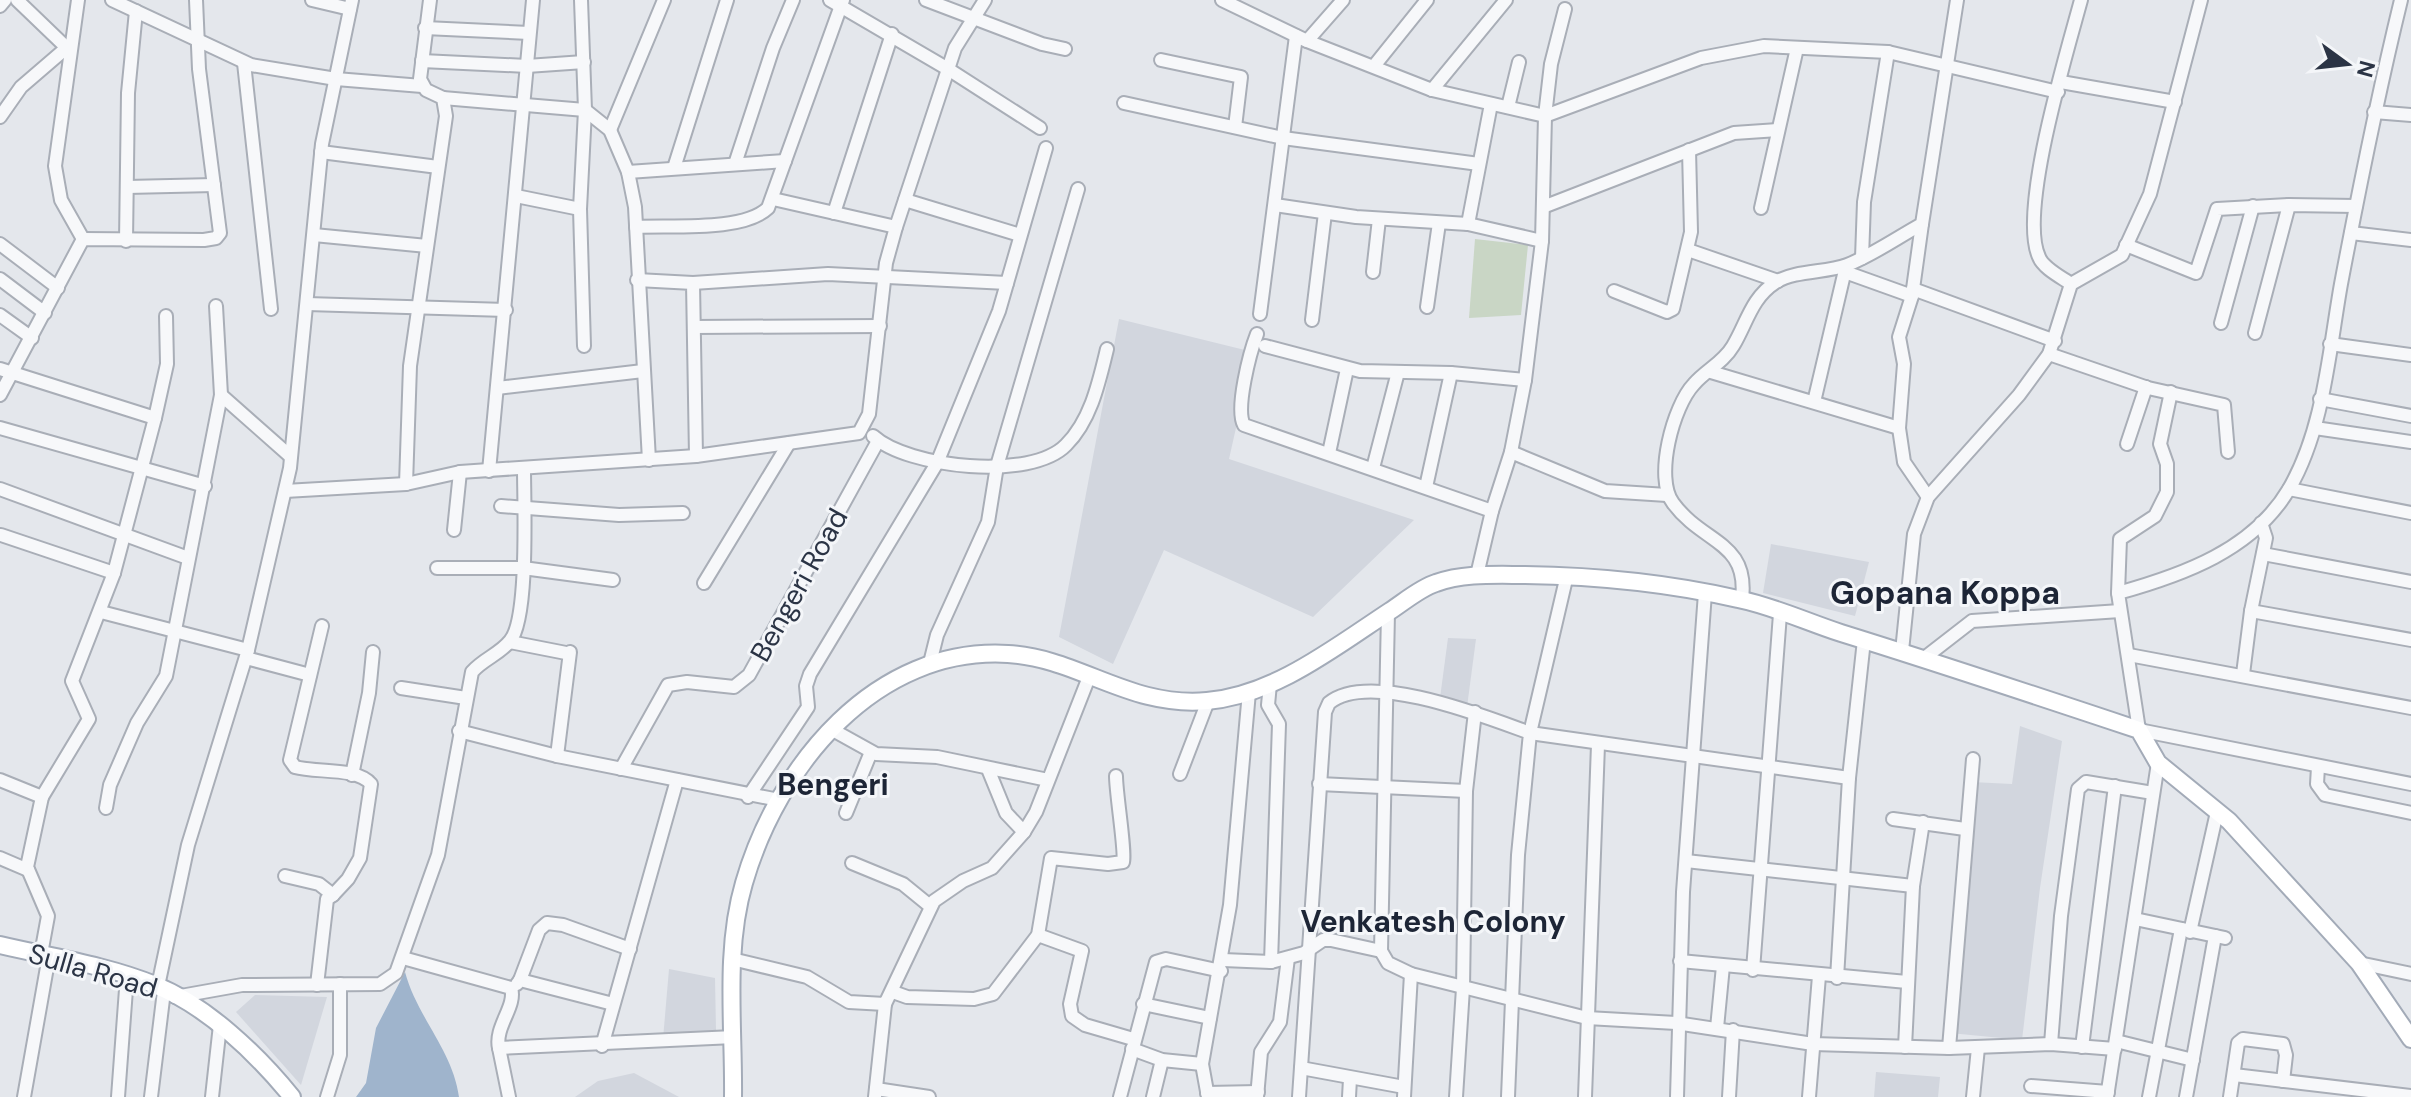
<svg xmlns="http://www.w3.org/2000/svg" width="2411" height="1097" font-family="'DM Sans',sans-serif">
	<rect width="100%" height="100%" fill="#e4e7ec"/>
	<g fill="#d2d6de">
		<polygon points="1119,319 1253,352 1229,459 1414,520 1313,617 1164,550 1113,664 1059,637"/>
		<polygon points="1771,544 1869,562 1855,616 1763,593"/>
		<polygon points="1448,638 1476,639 1467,707 1440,698"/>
		<polygon points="2020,726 2062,741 2040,888 2022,1040 1950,1033 1972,782 2012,784"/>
		<polygon points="669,969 715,978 716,1030 663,1039"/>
		<polygon points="255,995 327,997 301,1085 236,1012"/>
		<polygon points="1876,1072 1940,1077 1938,1097 1874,1097"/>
		<polygon points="634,1073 679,1097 575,1097 598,1081"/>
	</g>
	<polygon fill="#c9d6c5" points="1475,239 1528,245 1521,315 1469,318"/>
	<path fill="#9fb4cc" d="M405 972C417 1017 453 1051 459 1097H356L366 1083 376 1028Z"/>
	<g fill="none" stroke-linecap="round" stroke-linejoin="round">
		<defs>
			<g id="minor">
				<polyline points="17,0 67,48"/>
				<polyline points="78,0 55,166 61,200 83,239"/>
				<polyline points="112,0 251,65 336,79 422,86"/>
				<polyline points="312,0 350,9"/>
				<polyline points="581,0 585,110 580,209 584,346"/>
				<polyline points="830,0 948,69 1040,128"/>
				<polyline points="926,0 1042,44 1065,49"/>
				<polyline points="1222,0 1307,41 1432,90 1545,116 1701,58 1764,46 1888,52 2058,92"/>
				<path d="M2401 0C2378 94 2359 189 2341 284 2329 351 2324 429 2289 489 2253 550 2183 575 2118 593L2139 730 2411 784"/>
				<polyline points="0,6 5,0"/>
				<polyline points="425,28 529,33"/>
				<polyline points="1307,41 1343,0"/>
				<polyline points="1161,60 1241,77 1235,127"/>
				<polyline points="422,61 527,66 584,62"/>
				<polyline points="244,63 271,309"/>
				<polyline points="1374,66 1427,0"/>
				<polyline points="2061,82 2175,102"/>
				<polyline points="1432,90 1506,0"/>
				<polyline points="443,98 585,110 610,130 628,172 635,207 649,460"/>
				<polyline points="1124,103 1283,138 1479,164"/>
				<polyline points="1508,107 1519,62"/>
				<polyline points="2374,112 2411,115"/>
				<polyline points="0,117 21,87 71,44"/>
				<polyline points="610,130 664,0"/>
				<polyline points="321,152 438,167"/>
				<polyline points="735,164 773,48 793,0"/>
				<polyline points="674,168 727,0"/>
				<polyline points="628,172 785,161"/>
				<polyline points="127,187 214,185"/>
				<polyline points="516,196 580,209"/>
				<polyline points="773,199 896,227"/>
				<polyline points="905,200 1020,235"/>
				<polyline points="1275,205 1356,217 1468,224 1542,241"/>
				<polyline points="1543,207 1734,133 1778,130"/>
				<polyline points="1761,208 1797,48"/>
				<polyline points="834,213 892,34"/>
				<polyline points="1468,224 1491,104"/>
				<polyline points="1922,224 1912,296 1899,337 1904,364 1899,428 1904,462 1928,497"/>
				<path d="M636 227C671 225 743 232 768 208L843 0"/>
				<polyline points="2351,233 2411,240"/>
				<polyline points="314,235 427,246"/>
				<polyline points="126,241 128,93 136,11"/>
				<polyline points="0,244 58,288"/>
				<polyline points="2126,245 2196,273 2217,209 2289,205 2356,206"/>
				<polyline points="1688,250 1778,281"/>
				<polyline points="1862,258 1864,202 1888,52"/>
				<polyline points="1373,272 1379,219"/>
				<polyline points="1845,272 1912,296"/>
				<polyline points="0,279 45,313"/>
				<polyline points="637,280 693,283 696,456"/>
				<polyline points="693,283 828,274 1007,283"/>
				<path d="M2071 284C2061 277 2043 268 2039 257 2018 212 2067 52 2081 0"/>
				<polyline points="1913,289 2055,341"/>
				<polyline points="1614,291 1667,312 1673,309 1691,232 1689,150"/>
				<polyline points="307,304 506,310"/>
				<polyline points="1427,307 1439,223"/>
				<polyline points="1260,314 1296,36"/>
				<polyline points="0,315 32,338"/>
				<polyline points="1312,320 1325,213"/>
				<polyline points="2221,323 2253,206"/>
				<polyline points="694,327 880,326"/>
				<polyline points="2255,333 2289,205"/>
				<path d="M1257 334C1250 352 1235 409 1244 425L1492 511"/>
				<polyline points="2330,344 2411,355"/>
				<polyline points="1265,346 1360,371 1451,373 1525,380"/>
				<polyline points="2049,354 2148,388 2224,405 2228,452"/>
				<polyline points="0,369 155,418"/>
				<polyline points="1711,372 1899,428"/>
				<polyline points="497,388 643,371"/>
				<polyline points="0,395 83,239 204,240 216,238 220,233 199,69 196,0"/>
				<polyline points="221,395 290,456"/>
				<polyline points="2320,399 2411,416"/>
				<polyline points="1814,402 1846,266"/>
				<polyline points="0,428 205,486"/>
				<polyline points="2315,428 2411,442"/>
				<path d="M873 436C908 468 1031 481 1066 445 1091 420 1099 382 1107 349"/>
				<polyline points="2127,444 2146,387"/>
				<polyline points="1511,452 1605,491 1667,495"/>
				<polyline points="1329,453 1347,369"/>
				<polyline points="1373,468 1398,372"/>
				<polyline points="489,471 533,0"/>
				<polyline points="406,484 410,366 446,116 443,98 426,90 420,79 430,0"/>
				<polyline points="1426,487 1451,373"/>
				<polyline points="0,489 188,558"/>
				<polyline points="2289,489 2411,513"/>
				<polyline points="285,491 406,484 460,472 696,456 859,433 869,414 886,263 896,227 955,48 985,0"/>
				<polyline points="501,506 619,515 683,513"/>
				<polyline points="454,530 460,472"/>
				<polyline points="1,535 114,573"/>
				<polyline points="2263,554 2411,582"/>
				<polyline points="437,568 523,568 613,580"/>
				<polyline points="1477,575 1492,511 1511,452 1525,380 1542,241 1545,116 1551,64 1565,9"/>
				<polyline points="1567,575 1530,733 1849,778"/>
				<polyline points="704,583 789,443"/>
				<polyline points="2118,593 2120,539 2155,516 2167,492 2167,464 2160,444 2171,392"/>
				<path d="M1742 599C1749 541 1703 544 1673 503 1654 478 1673 406 1694 384 1706 370 1723 363 1733 346 1747 323 1751 298 1776 282 1796 270 1826 273 1847 265 1873 255 1898 237 1922 224L1957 0"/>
				<polyline points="2251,611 2411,640"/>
				<polyline points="101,612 248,650"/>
				<polyline points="1388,613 1381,951 1388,963 1411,974 1587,1018 1676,1023 1813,1044 1949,1048 2051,1044 2115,1049"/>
				<path d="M322 626 290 760 295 767C316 773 357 767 371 784L360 858 348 879 333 895"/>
				<polyline points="510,642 566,653"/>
				<polyline points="1902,651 1914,534 1928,497 2019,395 2049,354 2071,284 2122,255 2150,194 2201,0"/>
				<polyline points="2129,655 2411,708"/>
				<polyline points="246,658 310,675"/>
				<polyline points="1923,659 1972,621 2120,611"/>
				<polyline points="930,663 937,635 988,522 997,466 1078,189"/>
				<polyline points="2243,674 2251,611 2266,538 2261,523"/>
				<polyline points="1270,684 1268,705 1279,724 1271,962"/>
				<polyline points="401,688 466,698"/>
				<polyline points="831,729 876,754 937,757 1048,780"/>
				<polyline points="459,731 557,756 779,800"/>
				<polyline points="557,756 570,652"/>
				<polyline points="2318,767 2317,784 2325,795 2411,813"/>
				<polyline points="621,769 668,685 687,682 734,687 749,675 878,441"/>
				<polyline points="988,769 1006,813 1024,832"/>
				<polyline points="1180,774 1208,701"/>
				<polyline points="352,775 369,693 373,652"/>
				<polyline points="0,780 42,797 89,719 72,681 114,573 155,418 167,364 166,316"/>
				<polyline points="1319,784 1466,791"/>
				<polyline points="748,797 808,707 806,686 810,674 937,463 999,311 1046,148"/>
				<polyline points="106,808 110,785 137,723 166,676 221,395 216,306"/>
				<polyline points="846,813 871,752"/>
				<polyline points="1893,819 1965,829"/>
				<polyline points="0,858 28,870"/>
				<polyline points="1686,861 1913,886"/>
				<polyline points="852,863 903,884 930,906"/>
				<polyline points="285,876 319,884 333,895 327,899 317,985"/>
				<polyline points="2135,919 2225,938"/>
				<polyline points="2190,932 2217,812"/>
				<polyline points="1038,935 1082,951 1070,1004 1072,1016 1085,1025 1133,1039"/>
				<polyline points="41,954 48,916 27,867 42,797"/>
				<path d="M403 958 511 988C517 1006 494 1027 499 1048L734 1037"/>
				<polyline points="732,959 807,977 849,1002 885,1004 934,901 963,881 992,868 1024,832 1036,812 1089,677"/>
				<polyline points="1223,960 1271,962 1304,953 1323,940 1331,940 1381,951"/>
				<polyline points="1680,961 1907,982"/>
				<polyline points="2359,963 2411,974"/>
				<polyline points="1753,970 1780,614"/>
				<polyline points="1837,978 1849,778 1864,640"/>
				<polyline points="520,980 539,930 547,923 563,925 630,949"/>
				<polyline points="517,984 520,980 613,1004"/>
				<polyline points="158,986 188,845 248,650 290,468 322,144 352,0"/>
				<path d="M893 992 907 997 974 999 993 994 1038 935 1051 858 1108 864 1123 862C1126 853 1116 794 1116 776"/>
				<path d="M175 997 242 985 380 984 396 973 438 855 472 672C483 659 500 654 510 641 529 619 524 502 524 469"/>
				<polyline points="1143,1004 1210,1018"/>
				<polyline points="1717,1028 1723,966"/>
				<polyline points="2116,1041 2193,1060"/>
				<polyline points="2051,1044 2061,916 2078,789 2086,782 2153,793"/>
				<polyline points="602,1046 677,780"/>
				<polyline points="1905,1047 1913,886 1923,822"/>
				<polyline points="2082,1047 2115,786"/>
				<polyline points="499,1048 509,1097"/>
				<polyline points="1949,1048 1973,759"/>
				<polyline points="1132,1049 1162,1060 1202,1064"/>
				<polyline points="1301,1068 1404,1087"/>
				<polyline points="2234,1075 2411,1096"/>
				<polyline points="2031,1086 2108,1092"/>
				<polyline points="876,1089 929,1097"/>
				<polyline points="1207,1093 1258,1092"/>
				<polyline points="24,1097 49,956"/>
				<polyline points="118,1097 127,976"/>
				<polyline points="151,1097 164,991"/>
				<polyline points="212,1097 220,1025"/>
				<polyline points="327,1097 340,1055 340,984"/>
				<polyline points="875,1097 885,1004"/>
				<polyline points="1120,1097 1156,962 1166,959 1221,971"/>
				<polyline points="1153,1097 1162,1060"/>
				<polyline points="1208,1097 1202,1064 1230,905 1249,692"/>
				<polyline points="1257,1097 1261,1052 1280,1022 1288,958"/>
				<path d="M1299 1097 1325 712 1329 703C1369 670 1486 717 1530 733L1518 855 1508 1097"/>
				<polyline points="1349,1097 1350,1079"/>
				<polyline points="1404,1097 1411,974"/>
				<polyline points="1456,1097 1463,988 1466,791 1475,712"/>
				<polyline points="1585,1097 1598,745"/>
				<polyline points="1677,1097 1683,892 1705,593"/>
				<polyline points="1729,1097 1733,1030"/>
				<polyline points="1809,1097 1819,976"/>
				<polyline points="1973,1097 1978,1048"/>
				<polyline points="2107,1097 2158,763"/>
				<polyline points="2149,1097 2181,929"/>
				<polyline points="2186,1097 2215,936"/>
				<polyline points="2230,1097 2238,1043 2243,1039 2283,1044 2286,1055 2283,1081"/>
			</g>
			<g id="major">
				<path d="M0 945C51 957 106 965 155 985 207 1006 257 1054 292 1097"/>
				<path d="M733 1097C734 1027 724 951 744 883 778 765 876 646 1008 654 1079 658 1129 708 1207 701 1275 695 1335 647 1390 611 1404 602 1420 588 1436 583 1463 573 1496 575 1525 575 1596 576 1668 583 1738 599 1773 606 1807 622 1841 633 1941 664 2040 697 2139 730L2158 763 2229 821 2359 963 2411 1039"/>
			</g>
		</defs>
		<use href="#minor" stroke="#a9aeb7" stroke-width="16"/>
		<use href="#major" stroke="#a3abb8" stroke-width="20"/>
		<use href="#minor" stroke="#f7f8fa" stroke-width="12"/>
		<use href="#major" stroke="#fff" stroke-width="16"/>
	</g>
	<g text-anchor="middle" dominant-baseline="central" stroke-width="6" stroke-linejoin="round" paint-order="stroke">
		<g font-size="28" fill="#2b3445" stroke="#f4f6f9">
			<text transform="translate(799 585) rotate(-61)">Bengeri Road</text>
			<text transform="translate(93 971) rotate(16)">Sulla Road</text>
		</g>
		<g font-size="30" font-weight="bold" fill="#1d2536" stroke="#f4f6f9">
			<text x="833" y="784">Bengeri</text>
			<text x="1433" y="921">Venkatesh Colony</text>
		</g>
		<g font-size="32" font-weight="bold" fill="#1d2536" stroke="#f4f6f9">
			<text x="1945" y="593">Gopana Koppa</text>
		</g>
	</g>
	<g transform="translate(2347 64) rotate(105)" stroke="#f4f6f9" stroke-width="6" paint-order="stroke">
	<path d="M0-6L14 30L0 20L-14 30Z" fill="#2b3445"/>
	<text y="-12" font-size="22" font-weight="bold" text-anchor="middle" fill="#2b3445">N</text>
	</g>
</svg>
